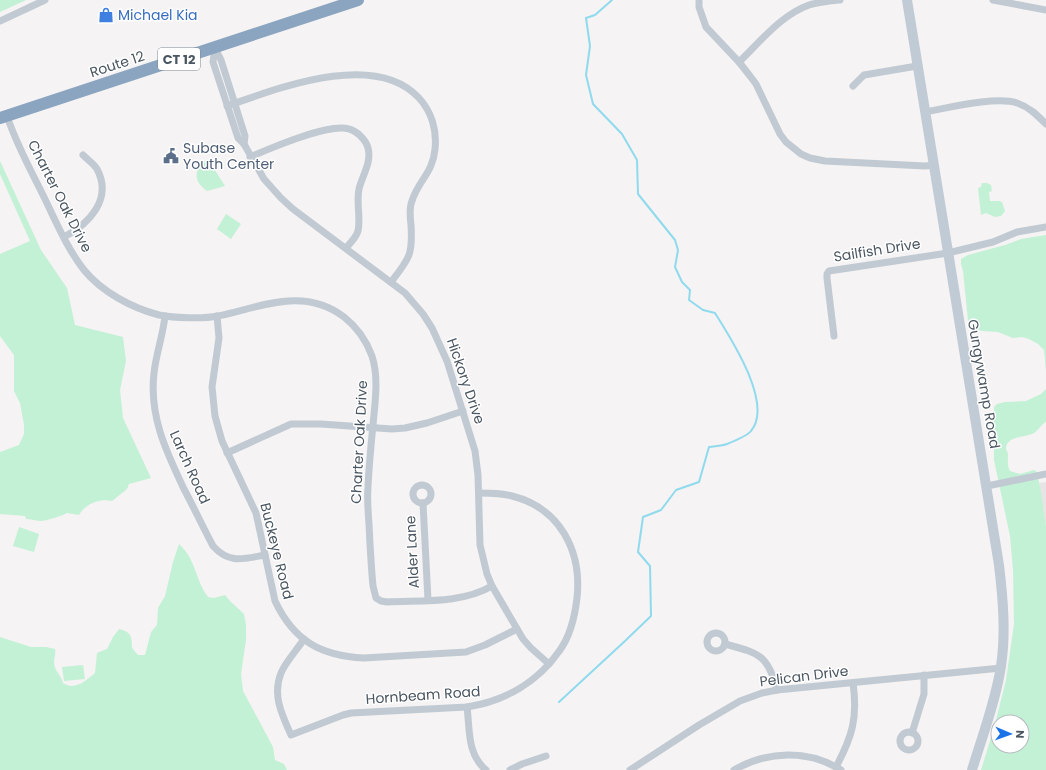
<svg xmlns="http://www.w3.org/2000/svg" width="1046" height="770" font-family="Poppins,sans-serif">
	<rect width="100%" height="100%" fill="#f5f3f3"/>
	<polygon fill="#e6e4e5" points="1046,482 1046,526 1039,483"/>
	<g fill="#c3f1d5" fill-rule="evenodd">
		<polygon points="0,0 26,0 0,12"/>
		<path d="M208 159 225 186 207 191C192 181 194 168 208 159Z"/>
		<path d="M0 161 41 250 67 288 75 325 123 337 126 361 120 390 123 418 151 478 129 484 127 489 112 501C104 499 93 501 86 507 83 509 81 512 79 515L67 513C61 516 49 520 42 521 37 521 31 519 26 519L25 516 0 514V452L19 445 24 434V425L20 403 14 391V355L0 336V254L30 241 0 174Z"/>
		<polygon points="982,183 987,183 991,185 992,191 989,192 990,201 999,201 1002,202 1005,211 1001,216 995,217 986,213 981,215 978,188 981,187"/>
		<polygon points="226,214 241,224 231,239 217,229"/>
		<polygon points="1046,235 1046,371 1044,350 1038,344 1029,339 1022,337 1013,338 998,332 982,331 970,329 968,321 963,271 961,264 961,259 968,255 1005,245 1021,239"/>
		<path d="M1046 389V422C1041 424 1039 430 1034 433 1025 438 1006 435 1006 449 1007 451 1008 453 1008 455 1008 462 1007 465 1010 471L1020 474 1034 470 1037 472 1041 492 1046 526V770H981L994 728 1006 680 1014 624 1013 570 1010 536 994 460V407L997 404 1005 402 1026 401 1041 394ZM998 722H1022V746H998Z"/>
		<polygon points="19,527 39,534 34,552 13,546"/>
		<path d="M179 544C196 559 195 580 208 597L214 598 225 595 230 601 244 614 246 625V640L241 674 243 691 273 747 275 760 284 764 287 770H0V637L31 647H46L55 649C56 654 54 658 54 662 54 671 61 674 63 683 75 691 85 681 95 673L97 653 107 649 113 637 119 629C131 632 132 636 132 648L138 655H145L151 632 157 625 158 608 165 596 173 562Z"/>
		<polygon points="83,665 85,679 64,681 62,667"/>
	</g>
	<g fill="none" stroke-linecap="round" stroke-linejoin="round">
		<path stroke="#90daee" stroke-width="2" d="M559 702 625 641 651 616 650 566 638 552 643 517 661 510 676 490 699 482 709 447C714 446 721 446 727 444 732 442 748 435 751 431 774 404 730 337 715 313L703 310 689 300 690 290 682 282 675 267 678 250 675 240 638 194 637 160 622 134 593 104 586 75 590 46 586 18 595 15 612 0"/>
		<g stroke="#c1cad2" stroke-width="7">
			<polyline points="699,0 699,7 706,27 739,62 750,76 756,84 780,134 786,142 801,154 810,158 825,161 925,166 934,165"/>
			<polyline points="993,0 1046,10"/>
			<polyline points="0,21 45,0"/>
			<polyline points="215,48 213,62 238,138 244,144 264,179 281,198 293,209 405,293 423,314 432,328 447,361 475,451 478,475 480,545 487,574 492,586 523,639 531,648 549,664"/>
			<polyline points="215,48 221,60 245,136 244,144"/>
			<path d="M739 62C760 42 781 15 809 5 819 2 830 1 840 0"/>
			<polyline points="853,86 864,75 917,66"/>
			<path d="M227 106C279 88 375 50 419 98 432 112 437 131 435 149 433 173 418 181 412 201 409 208 410 217 411 225 413 255 409 259 391 282"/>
			<path d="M925 112C948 108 996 96 1017 103 1029 107 1037 115 1046 124"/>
			<path d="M7 116C16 143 29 167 42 193 55 219 66 247 84 270 102 292 132 308 159 315 174 318 203 319 218 316 261 307 304 286 344 317 357 327 366 340 372 356 379 378 375 402 373 425 371 445 369 466 368 487 367 499 368 512 369 524 370 545 371 565 373 586L376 598 381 601 387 602C421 600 461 604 492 586"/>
			<path d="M250 157C271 148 328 123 349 129 357 131 366 140 368 148 372 162 362 176 359 189 356 203 361 218 358 231 356 238 350 243 346 248"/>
			<path d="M64 237C89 224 113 199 97 169 94 164 87 159 83 155"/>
			<path d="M165 316C163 335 156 354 154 373 149 416 166 451 184 489 194 508 203 527 213 546 229 564 243 559 265 555"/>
			<path d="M217 316 219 338 212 387 215 416 222 441 256 513 275 601C294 641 321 656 364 658L466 652 485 645 517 629"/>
			<polyline points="834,336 827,278 827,274 829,271 948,253 993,242 1017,232 1046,227"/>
			<polyline points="227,453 291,424 321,424 392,429 405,428 427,423 463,411"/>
			<circle cx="422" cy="494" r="9"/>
			<polyline points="987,486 1046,474"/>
			<polyline points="423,503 428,600"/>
			<circle cx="716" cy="642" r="9"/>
			<path d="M304 639C297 650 286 661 281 673 272 695 282 715 291 735L343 715 351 713 467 707C505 701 538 682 560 650 570 636 575 615 577 598 582 551 560 508 512 496 501 493 489 493 479 493"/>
			<path d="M725 644C758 653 768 654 777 690"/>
			<path d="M467 707C470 731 467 754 486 770"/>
			<circle cx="909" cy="741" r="9"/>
			<polyline points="912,733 924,694 924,675"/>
			<path d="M836 767C852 737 858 718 853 683"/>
			<polyline points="510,770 522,764 546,756"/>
			<polyline points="630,770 699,725 740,701 762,693 777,690 1001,668"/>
			<path d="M734 770C767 751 808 749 841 770"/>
		</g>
		<path stroke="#c1cbd6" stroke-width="10" d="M907 0 999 565C1003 599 1006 633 1001 666 996 700 982 737 972 770"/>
		<polyline stroke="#8ba5c1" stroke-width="12" points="0,118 358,0"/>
	</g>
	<defs>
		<symbol id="shop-bare" viewBox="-9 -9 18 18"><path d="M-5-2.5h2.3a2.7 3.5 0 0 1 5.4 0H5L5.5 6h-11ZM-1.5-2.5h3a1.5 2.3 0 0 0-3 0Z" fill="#3f7fe0" stroke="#fff" stroke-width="2.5" paint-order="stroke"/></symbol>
		<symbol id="civic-bare" viewBox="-9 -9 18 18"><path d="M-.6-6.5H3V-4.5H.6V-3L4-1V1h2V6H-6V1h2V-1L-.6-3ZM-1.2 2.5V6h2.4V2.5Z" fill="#5c6f8a" stroke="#fff" stroke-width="2.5" paint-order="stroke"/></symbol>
	</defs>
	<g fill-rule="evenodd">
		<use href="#shop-bare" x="95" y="4" width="22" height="22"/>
		<use href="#civic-bare" x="160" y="145" width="22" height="22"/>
	</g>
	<g text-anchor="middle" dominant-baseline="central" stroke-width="3" stroke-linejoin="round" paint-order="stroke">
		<rect fill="#fff" stroke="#808990" stroke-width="1" x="158" y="48" width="42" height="22" rx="3"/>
		<g font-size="13" font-weight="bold" fill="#4a5661">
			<text x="179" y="59">CT 12</text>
		</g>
		<g font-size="14" fill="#366cbe" stroke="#fff" text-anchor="start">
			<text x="118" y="15">Michael Kia</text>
		</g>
		<g font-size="14" fill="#4a5661" stroke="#fff">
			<text transform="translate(117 64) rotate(-18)">Route 12</text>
			<text transform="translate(60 196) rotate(63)">Charter Oak Drive</text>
			<text transform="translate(877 250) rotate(-9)">Sailfish Drive</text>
			<text transform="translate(466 381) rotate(71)">Hickory Drive</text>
			<text transform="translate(984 384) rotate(80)">Gungywamp Road</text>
			<text transform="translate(359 442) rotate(-87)">Charter Oak Drive</text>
			<text transform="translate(190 467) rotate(66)">Larch Road</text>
			<text transform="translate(277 551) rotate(76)">Buckeye Road</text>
			<text transform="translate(412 552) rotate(-93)">Alder Lane</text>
			<text transform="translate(804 676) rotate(-7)">Pelican Drive</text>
			<text transform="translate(423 695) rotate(-4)">Hornbeam Road</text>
		</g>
		<g font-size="14" fill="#4e5e75" stroke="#fff" text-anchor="start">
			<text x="183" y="148">Subase<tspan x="183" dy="16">Youth Center</tspan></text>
		</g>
	</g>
	<g transform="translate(1010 734) rotate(92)"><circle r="19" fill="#ffffff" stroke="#b7bbc0"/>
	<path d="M0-3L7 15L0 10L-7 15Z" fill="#1a73e8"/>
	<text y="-6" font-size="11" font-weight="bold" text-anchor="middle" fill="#4a5661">N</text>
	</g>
</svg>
